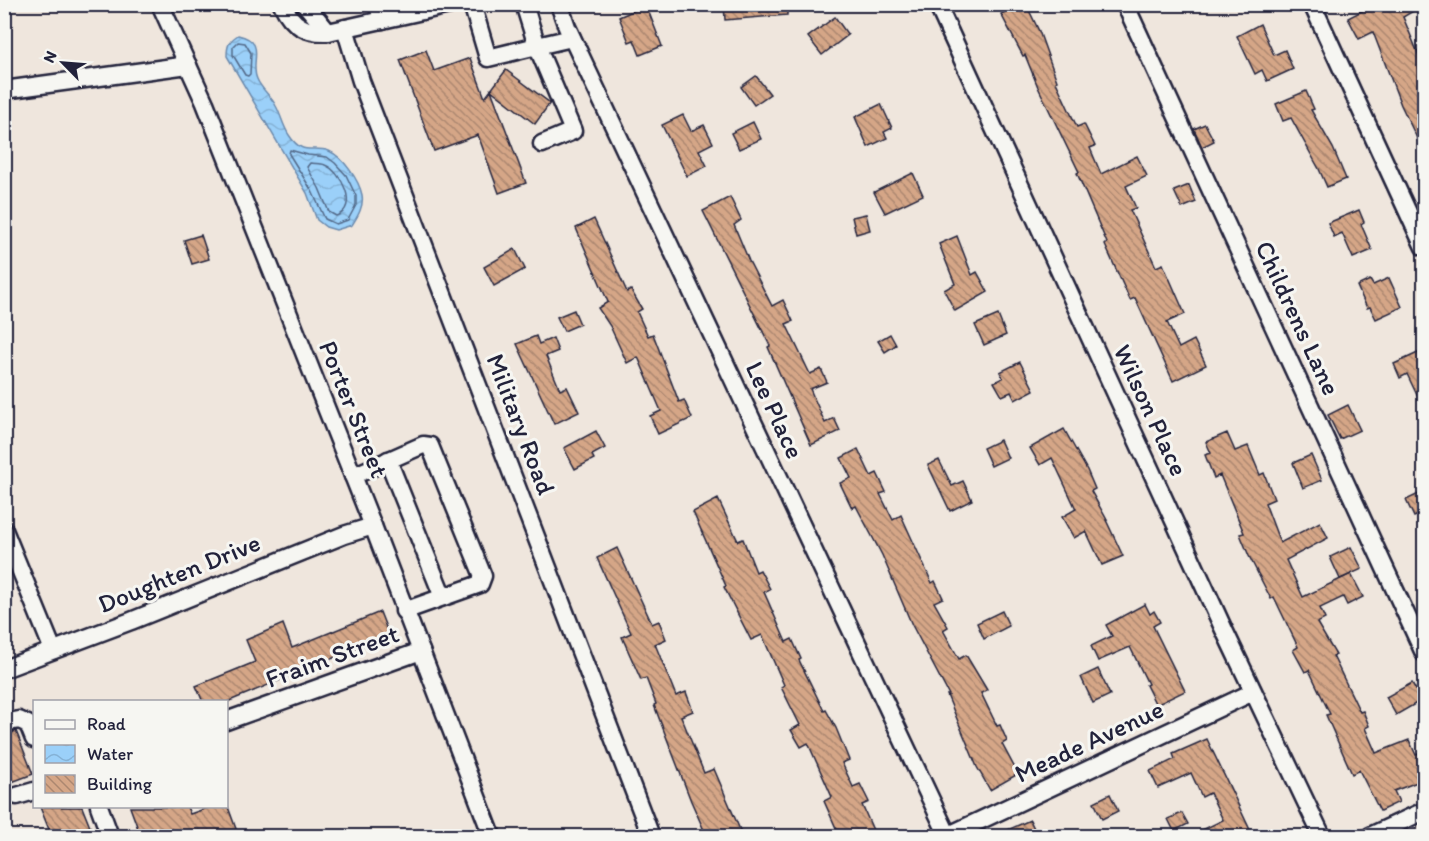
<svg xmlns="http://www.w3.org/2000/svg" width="1429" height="841" font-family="Itim,sans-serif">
	<defs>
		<pattern id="water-waves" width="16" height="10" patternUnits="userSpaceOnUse" patternTransform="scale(1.5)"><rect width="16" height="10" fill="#9bd0f9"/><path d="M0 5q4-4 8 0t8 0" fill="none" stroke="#85b2d6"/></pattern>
		<pattern id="building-back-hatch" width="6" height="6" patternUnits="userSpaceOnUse" patternTransform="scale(1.5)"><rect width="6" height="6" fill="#d5a687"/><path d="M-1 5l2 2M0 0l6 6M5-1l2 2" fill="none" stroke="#ac8770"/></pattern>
	</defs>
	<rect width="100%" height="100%" fill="#efe6dd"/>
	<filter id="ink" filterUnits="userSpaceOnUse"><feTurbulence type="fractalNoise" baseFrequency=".0167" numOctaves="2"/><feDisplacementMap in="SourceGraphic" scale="12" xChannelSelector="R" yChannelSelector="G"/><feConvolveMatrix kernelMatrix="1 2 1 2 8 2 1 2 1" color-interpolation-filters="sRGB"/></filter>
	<g filter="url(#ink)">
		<path fill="url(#water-waves)" stroke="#6b8aad" stroke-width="1.5" d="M238 35C268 42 249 61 257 79 261 89 271 96 276 106 281 115 283 126 289 135 303 157 312 145 329 151 343 157 359 180 362 195 364 206 358 216 352 225L336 230 326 227 317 220 307 193 227 56C227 45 229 41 238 35Z"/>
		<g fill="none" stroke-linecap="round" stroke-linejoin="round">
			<g stroke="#526887" stroke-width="1.5">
				<polygon points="238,42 245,43 251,53 250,74 248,76 245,75 233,55 233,47"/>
				<polygon points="290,150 308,155 327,157 335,163 346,175 356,196 356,205 348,220 336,224 325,219 312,191 289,154"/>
				<path d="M310 163C314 164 321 163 325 165 341 171 360 208 336 216L329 212 319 188 307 167Z"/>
			</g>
		</g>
		<g fill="url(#building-back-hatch)" stroke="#22223b" stroke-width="1.5">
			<polygon points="724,4 787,4 787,15 725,20"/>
			<polygon points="1020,4 1026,4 1039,31 1057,81 1056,82 1077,127 1084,124 1095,146 1090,148 1101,174 1137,156 1147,176 1126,186 1136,208 1130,210 1156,267 1163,264 1185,314 1167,322 1179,348 1194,340 1206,365 1173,381 1135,298 1130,300 1105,245 1107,243 1077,173 1079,172 1038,87 1025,55 1023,56 1001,14"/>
			<polygon points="1375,4 1425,4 1403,17 1425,70 1425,155 1401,105 1373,32 1359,39 1348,18"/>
			<polygon points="646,5 662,46 640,55 634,40 629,42 619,17"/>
			<polygon points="835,17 848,35 822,55 808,37"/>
			<polygon points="1260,24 1274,55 1285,50 1293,69 1267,81 1262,70 1255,74 1237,36"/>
			<polygon points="426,50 434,71 470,58 485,98 506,70 550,103 535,124 491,90 526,183 499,193 478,135 434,151 400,60"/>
			<polygon points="756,76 770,94 754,105 741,87"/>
			<polygon points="1306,91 1314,109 1311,110 1333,148 1346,179 1327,187 1319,169 1291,118 1283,121 1276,104"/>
			<polygon points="881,104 892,128 884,132 887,138 868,147 855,117"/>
			<polygon points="683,115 691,131 704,125 713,143 699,150 707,166 687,176 662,125"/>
			<polygon points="753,122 761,139 739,149 731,133"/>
			<polygon points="1205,124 1214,141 1202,147 1194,129"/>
			<polygon points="913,173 923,195 885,213 874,192"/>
			<polygon points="1189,185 1196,202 1182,208 1174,191"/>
			<polygon points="730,197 741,220 734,225 749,261 772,306 783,300 793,321 786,324 810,374 821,369 827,382 810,389 825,423 834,418 840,431 811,445 768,347 770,346 703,211"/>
			<polygon points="1359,210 1364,222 1361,224 1372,250 1353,258 1342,233 1334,237 1328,223"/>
			<polygon points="866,214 870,230 856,234 852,217"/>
			<polygon points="594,219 627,292 631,290 642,309 637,312 648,336 653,334 679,402 684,400 692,418 658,434 650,416 661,411 638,357 627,363 610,326 598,308 608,302 576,228"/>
			<polygon points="201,235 209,259 192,264 184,240"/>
			<polygon points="957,236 972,275 977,272 988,292 955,311 944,290 955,284 939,244"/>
			<polygon points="515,249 525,269 494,286 484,267"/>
			<polygon points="1389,278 1402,307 1376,319 1370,307 1367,308 1357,286 1370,280 1373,285"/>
			<polygon points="574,310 580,324 564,331 557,317"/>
			<polygon points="998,315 1006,335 984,345 975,325"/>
			<polygon points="890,334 896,345 885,352 878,341"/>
			<polygon points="536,336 539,344 553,338 558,351 546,356 560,390 567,387 579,412 554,424 517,344"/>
			<polygon points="1420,352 1425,361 1425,412 1407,374 1400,378 1394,364"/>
			<polygon points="1020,362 1034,390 1015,400 1011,392 1002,396 994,382 1003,378 1000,372"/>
			<polygon points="1348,405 1360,430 1340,439 1328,415"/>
			<polygon points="1064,429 1087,470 1095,489 1091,491 1107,520 1106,520 1123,556 1102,565 1086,531 1074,538 1062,517 1076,509 1052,458 1040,465 1030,448"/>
			<polygon points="596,431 605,448 592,455 594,459 575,469 564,448"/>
			<polygon points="1227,433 1235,451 1248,446 1260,475 1264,473 1274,499 1265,503 1280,543 1320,522 1328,538 1286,560 1303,597 1351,574 1363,597 1347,605 1343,597 1320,608 1325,619 1317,623 1336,655 1333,656 1360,712 1363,711 1369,726 1365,728 1376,753 1409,740 1416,755 1425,751 1425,779 1394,791 1399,802 1380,811 1359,770 1352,774 1326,715 1330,714 1309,670 1305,672 1293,650 1298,647 1274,597 1271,599 1249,556 1240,534 1244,533 1220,475 1214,478 1205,455 1211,453 1206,442"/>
			<polygon points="1000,440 1008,458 991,466 983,448"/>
			<polygon points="858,449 871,476 877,473 886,492 880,494 893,520 901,515 932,583 935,581 943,598 934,602 948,627 943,630 959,659 966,655 987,690 981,693 997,726 1000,725 1007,741 1002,744 1018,774 990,790 977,767 947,695 949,695 912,625 882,555 856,506 852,508 840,483 851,478 841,458"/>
			<polygon points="1311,455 1322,480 1303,488 1293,463"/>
			<polygon points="939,460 952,486 963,481 972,500 950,511 928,465"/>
			<polygon points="1425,491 1425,512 1414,517 1406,500"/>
			<polygon points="718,499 738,541 743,539 756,572 760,570 770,589 764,592 786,642 792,639 801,659 799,660 824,711 826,710 836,728 849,760 842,763 853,787 860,784 869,802 862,805 876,837 840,837 824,801 832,797 808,743 801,747 791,730 800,725 781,687 784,685 762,635 751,640 724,587 726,586 693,512"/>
			<polygon points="1351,547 1362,569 1340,579 1330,557"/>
			<polygon points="617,548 652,624 659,621 666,639 655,644 676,696 686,692 693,711 681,716 704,773 714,769 743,837 707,837 691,801 654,705 656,704 646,678 641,680 622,637 631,633 597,558"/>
			<polygon points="1145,604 1150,614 1154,611 1160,622 1153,626 1185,691 1156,705 1146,685 1148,684 1130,647 1098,661 1091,646 1112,636 1106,625"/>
			<polygon points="1002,611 1009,626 984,639 977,623"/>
			<polygon points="380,612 389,635 227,702 203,702 196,686 255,662 246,640 283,624 292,648"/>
			<polygon points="1098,669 1110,695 1093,703 1081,677"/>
			<polygon points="1412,683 1422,700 1396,715 1386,697"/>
			<polygon points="16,731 33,774 4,785 4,736"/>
			<polygon points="1207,739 1251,832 1242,837 1188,837 1223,820 1210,793 1202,797 1191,773 1158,788 1150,771 1175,759 1173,754"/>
			<polygon points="1110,794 1118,811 1102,819 1094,802"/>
			<polygon points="40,807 82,807 94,837 52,837"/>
			<polygon points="130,807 187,807 190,814 210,807 228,807 239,837 141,837"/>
			<polygon points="1182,813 1188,824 1174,831 1168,819"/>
			<polygon points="1030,820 1038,837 992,837"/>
		</g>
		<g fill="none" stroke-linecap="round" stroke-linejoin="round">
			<defs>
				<g id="minor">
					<polyline points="160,4 205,103 373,526 492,836"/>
					<path d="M282 4C292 26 306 33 328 32L454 4"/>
					<polyline points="305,4 328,32"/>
					<polyline points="377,4 383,20"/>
					<polyline points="472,4 488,58 537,46 524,4"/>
					<polyline points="559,4 567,27 948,836"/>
					<polyline points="937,4 1225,632 1322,836"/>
					<polyline points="1125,4 1424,653"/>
					<polyline points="1312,4 1424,247"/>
					<polyline points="345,28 361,81 651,836"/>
					<polyline points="4,90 188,65"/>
					<polyline points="542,144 573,131 537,46 572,38"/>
					<polyline points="388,460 443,597"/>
					<polyline points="353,476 423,445 430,446 483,576 480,584 404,611"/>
					<polyline points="4,530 53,650"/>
					<polyline points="4,669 131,621 344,535 373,526"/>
					<polyline points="226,721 421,651"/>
					<polyline points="4,723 19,720 28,724 34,739"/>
					<polyline points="17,796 34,791"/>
					<polyline points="99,806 110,836"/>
					<polyline points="947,836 1253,692"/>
					<polyline points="1370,836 1424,811"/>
				</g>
			</defs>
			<use href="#minor" stroke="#22223b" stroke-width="21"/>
			<use href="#minor" stroke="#f6f6f2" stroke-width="16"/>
		</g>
	</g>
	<g text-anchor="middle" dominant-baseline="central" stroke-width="6" stroke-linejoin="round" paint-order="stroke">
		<g font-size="26" fill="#22223b" stroke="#f6f6f2">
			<text transform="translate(1298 318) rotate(65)">Childrens Lane</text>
			<text transform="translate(354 409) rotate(68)">Porter Street</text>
			<text transform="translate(775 410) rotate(65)">Lee Place</text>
			<text transform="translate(1151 410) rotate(65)">Wilson Place</text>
			<text transform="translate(521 424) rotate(69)">Military Road</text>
			<text transform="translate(179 573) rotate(-22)">Doughten Drive</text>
			<text transform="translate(332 656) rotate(-20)">Fraim Street</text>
			<text transform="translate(1089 741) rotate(-25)">Meade Avenue</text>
		</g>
	</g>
	<rect width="1429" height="841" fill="none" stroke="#f6f6f2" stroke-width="24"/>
	<rect x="12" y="12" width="1405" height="817" fill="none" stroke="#22223b" stroke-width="2" filter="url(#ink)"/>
	<rect x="33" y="700" width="195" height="108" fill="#f6f6f2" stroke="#a1a1a9" stroke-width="1.5"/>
	<rect x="45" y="720" width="30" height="9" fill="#f6f6f2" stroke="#a1a1a9" stroke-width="1.5"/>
	<text x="87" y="730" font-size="18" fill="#22223b">Road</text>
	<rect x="45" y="745" width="30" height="18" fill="url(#water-waves)" stroke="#a1a1a9" stroke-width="1.5"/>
	<text x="87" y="760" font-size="18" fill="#22223b">Water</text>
	<rect x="45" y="775" width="30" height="18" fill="url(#building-back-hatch)" stroke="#a1a1a9" stroke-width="1.5"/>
	<text x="87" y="790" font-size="18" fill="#22223b">Building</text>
	<g transform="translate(63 63) rotate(295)" stroke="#f6f6f2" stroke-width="4.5" paint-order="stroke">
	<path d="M0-4.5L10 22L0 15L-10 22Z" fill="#22223b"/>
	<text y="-9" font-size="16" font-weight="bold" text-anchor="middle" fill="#22223b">N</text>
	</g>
</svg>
